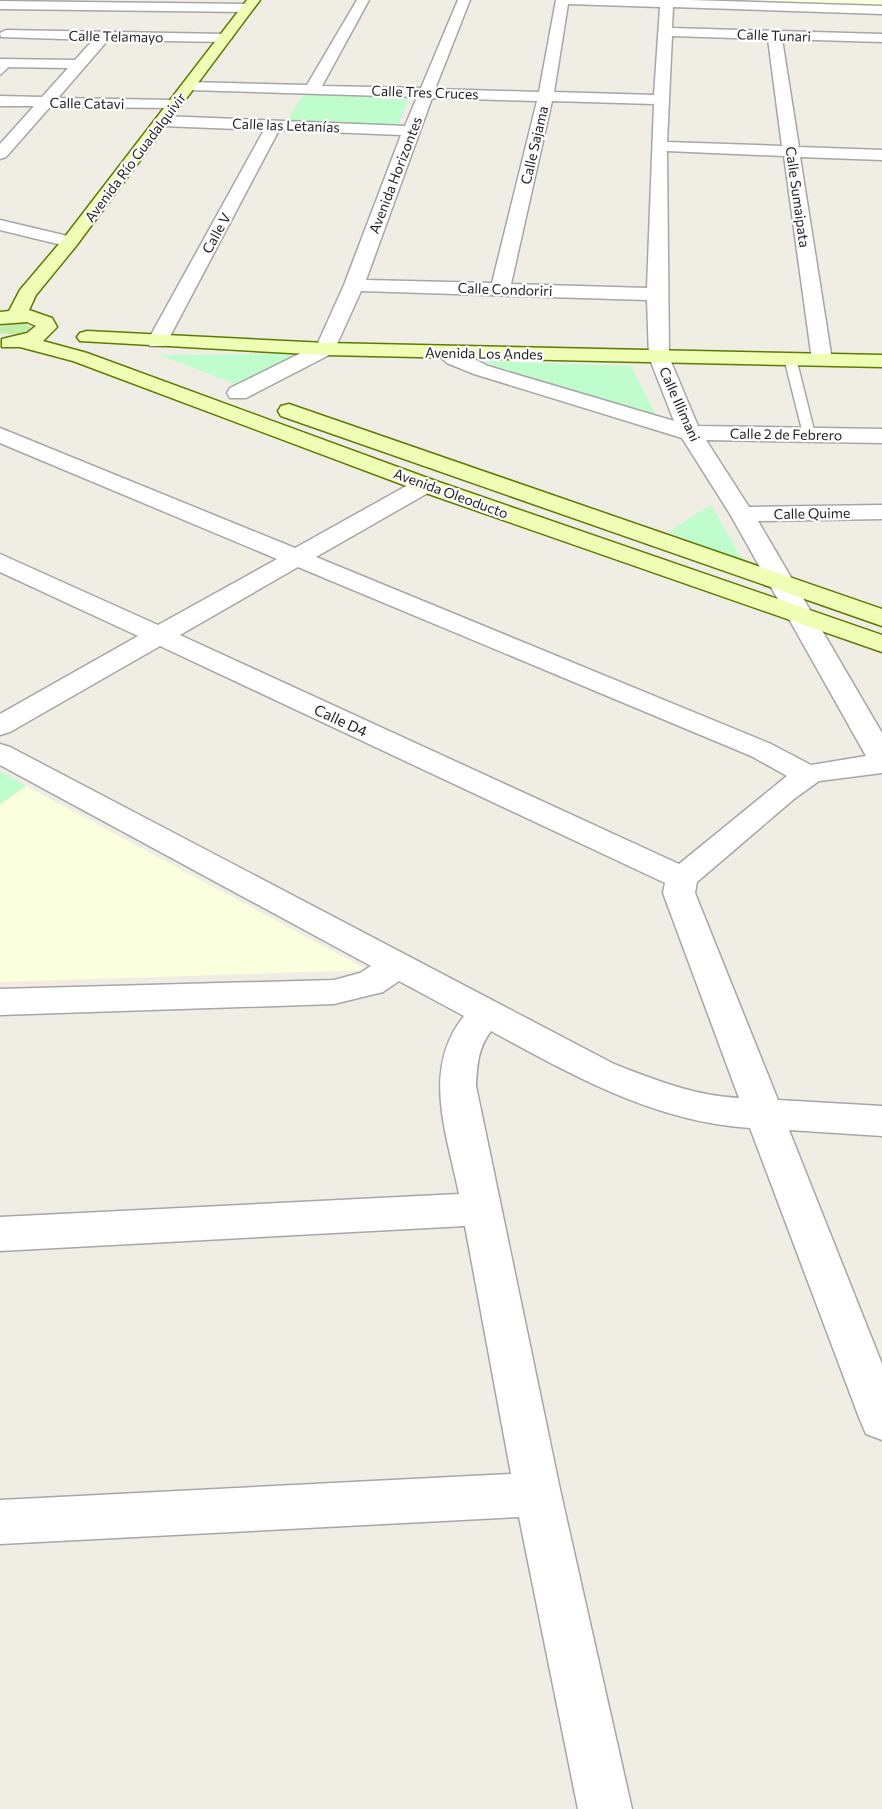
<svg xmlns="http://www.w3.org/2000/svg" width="882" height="1809" font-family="Commissioner,sans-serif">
	<rect width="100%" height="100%" fill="#f0eee4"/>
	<g fill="#faffde">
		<polygon points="676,0 882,0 882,8"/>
		<polygon points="26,786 368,970 0,982 0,804"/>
	</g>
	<polygon fill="#c0eda7" points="9,323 24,323 31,328 18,335 0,333 0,327"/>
	<g fill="#bffdcc">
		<polygon points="303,94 409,98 398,125 287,121"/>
		<polygon points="296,354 238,385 159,355"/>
		<polygon points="478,361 631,366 657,416"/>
		<polygon points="711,505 743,561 668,532"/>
		<polygon points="0,771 26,786 0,804"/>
	</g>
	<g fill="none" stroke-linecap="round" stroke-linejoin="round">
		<defs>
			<g id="lane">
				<polygon points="6,61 13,63 0,75 0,68"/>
				<polygon points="790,355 796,358 815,434 813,437 803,434 784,358"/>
			</g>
			<g id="street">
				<path d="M357 0H369L322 86 421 88 458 0H470L435 89 539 92 556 0H690L882 6V14L673 7 672 28 882 34V42L782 39 799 147 882 150V160L800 157 832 360 829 364H815L812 360 784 156 667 151 669 357 698 426 882 429V443L706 440 749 507 882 505V519L758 521 882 733V773L819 781 794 799 697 882 695 893 778 1100 882 1106V1136L789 1130 882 1364V1440L866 1434 860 1420 750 1128C655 1122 574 1076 491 1031 478 1048 477 1065 476 1086L561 1494 632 1809H578L519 1517 0 1544V1500L511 1474 465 1226 0 1251V1217L459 1194C447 1133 421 1070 464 1016L399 981 383 992 334 1004 0 1015V989L334 980 360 973 371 966 0 765V744L10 747 614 1064C655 1080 695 1096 739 1098L663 893 665 883 160 646 10 732 0 735V714L138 636 0 572V554L158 625 277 559 0 443V428L295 548 417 480H433L437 485 433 490 316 557 771 744 811 765 866 756 730 514 682 438 474 374 447 363 435 352 438 348C451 344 474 360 488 366L674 421 649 357 647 300 361 291 333 353 246 398H230L227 393 230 388 317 345 344 285 401 135 279 130 167 342 164 346H150L147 342 264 130 162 126 154 121 162 116 405 126 417 97 189 90 182 86 189 82 307 85ZM568 4 660 7 654 95 554 92ZM672 36 768 39 782 146 667 142ZM432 98 537 101 492 283 366 280ZM552 101 654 104 647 288 511 284ZM298 567 751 756 787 776 679 864 180 635Z"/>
				<polygon points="0,1 248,4 254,8 248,12 0,9"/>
				<polygon points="6,30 225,34 232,38 225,42 108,40 58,98 174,100 182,105 179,108 50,107 6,157 0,159 0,144 34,106 0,106 0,96 42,97 68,68 0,67 0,59 75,60 93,40 1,37 0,33"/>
				<polygon points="0,220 76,238 79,242 70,247 0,230"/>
			</g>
			<g id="secondary">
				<polygon points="247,0 260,0 76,246 36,295 29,310 52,318 57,327 43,341 87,353 433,480 882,635 882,652 417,490 73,361 20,347 2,347 2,339 27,333 36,326 27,322 0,324 0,312 9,311 20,290 64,238"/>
				<polygon points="87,331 326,343 882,355 882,367 326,355 80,341 77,337 80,333"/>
				<polygon points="289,404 882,609 882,626 281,416 278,411 281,406"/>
			</g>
		</defs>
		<use href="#lane" stroke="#a6a6a6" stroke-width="3"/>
		<use href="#street" stroke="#a6a6a6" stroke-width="3"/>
		<use href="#secondary" stroke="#5d7b00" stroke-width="3"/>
		<use href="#lane" fill="#fff" fill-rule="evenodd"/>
		<use href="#street" fill="#fff" fill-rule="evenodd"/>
		<use href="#secondary" fill="#f0fdb5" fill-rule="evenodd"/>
	</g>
	<g text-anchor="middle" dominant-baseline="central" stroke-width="4.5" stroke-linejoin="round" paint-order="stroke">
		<g font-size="14" fill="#1f1f1f" stroke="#fff">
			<text transform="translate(774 35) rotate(2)">Calle Tunari</text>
			<text transform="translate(116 36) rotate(1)">Calle Telamayo</text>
			<text transform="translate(425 92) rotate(2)">Calle Tres Cruces</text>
			<text transform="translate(87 103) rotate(1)">Calle Catavi</text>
			<text transform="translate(286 125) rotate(2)">Calle las Letanías</text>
			<text transform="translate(534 145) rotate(-77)">Calle Sajama</text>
			<text transform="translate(135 157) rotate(-53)">Avenida Río Guadalquivir</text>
			<text transform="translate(395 175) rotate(-69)">Avenida Horizontes</text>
			<text transform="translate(798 197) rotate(82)">Calle Sumaipata</text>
			<text transform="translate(216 233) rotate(-61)">Calle V</text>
			<text transform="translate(505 289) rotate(2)">Calle Condoriri</text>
			<text transform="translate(484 353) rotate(1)">Avenida Los Andes</text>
			<text transform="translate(680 404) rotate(66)">Calle Illimani</text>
			<text transform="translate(786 434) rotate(1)">Calle 2 de Febrero</text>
			<text transform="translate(451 493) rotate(20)">Avenida Oleoducto</text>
			<text transform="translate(812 513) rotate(-1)">Calle Quime</text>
		</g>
		<g font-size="15" fill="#1f1f1f" stroke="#fff">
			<text transform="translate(341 720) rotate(25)">Calle D4</text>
		</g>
	</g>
</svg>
